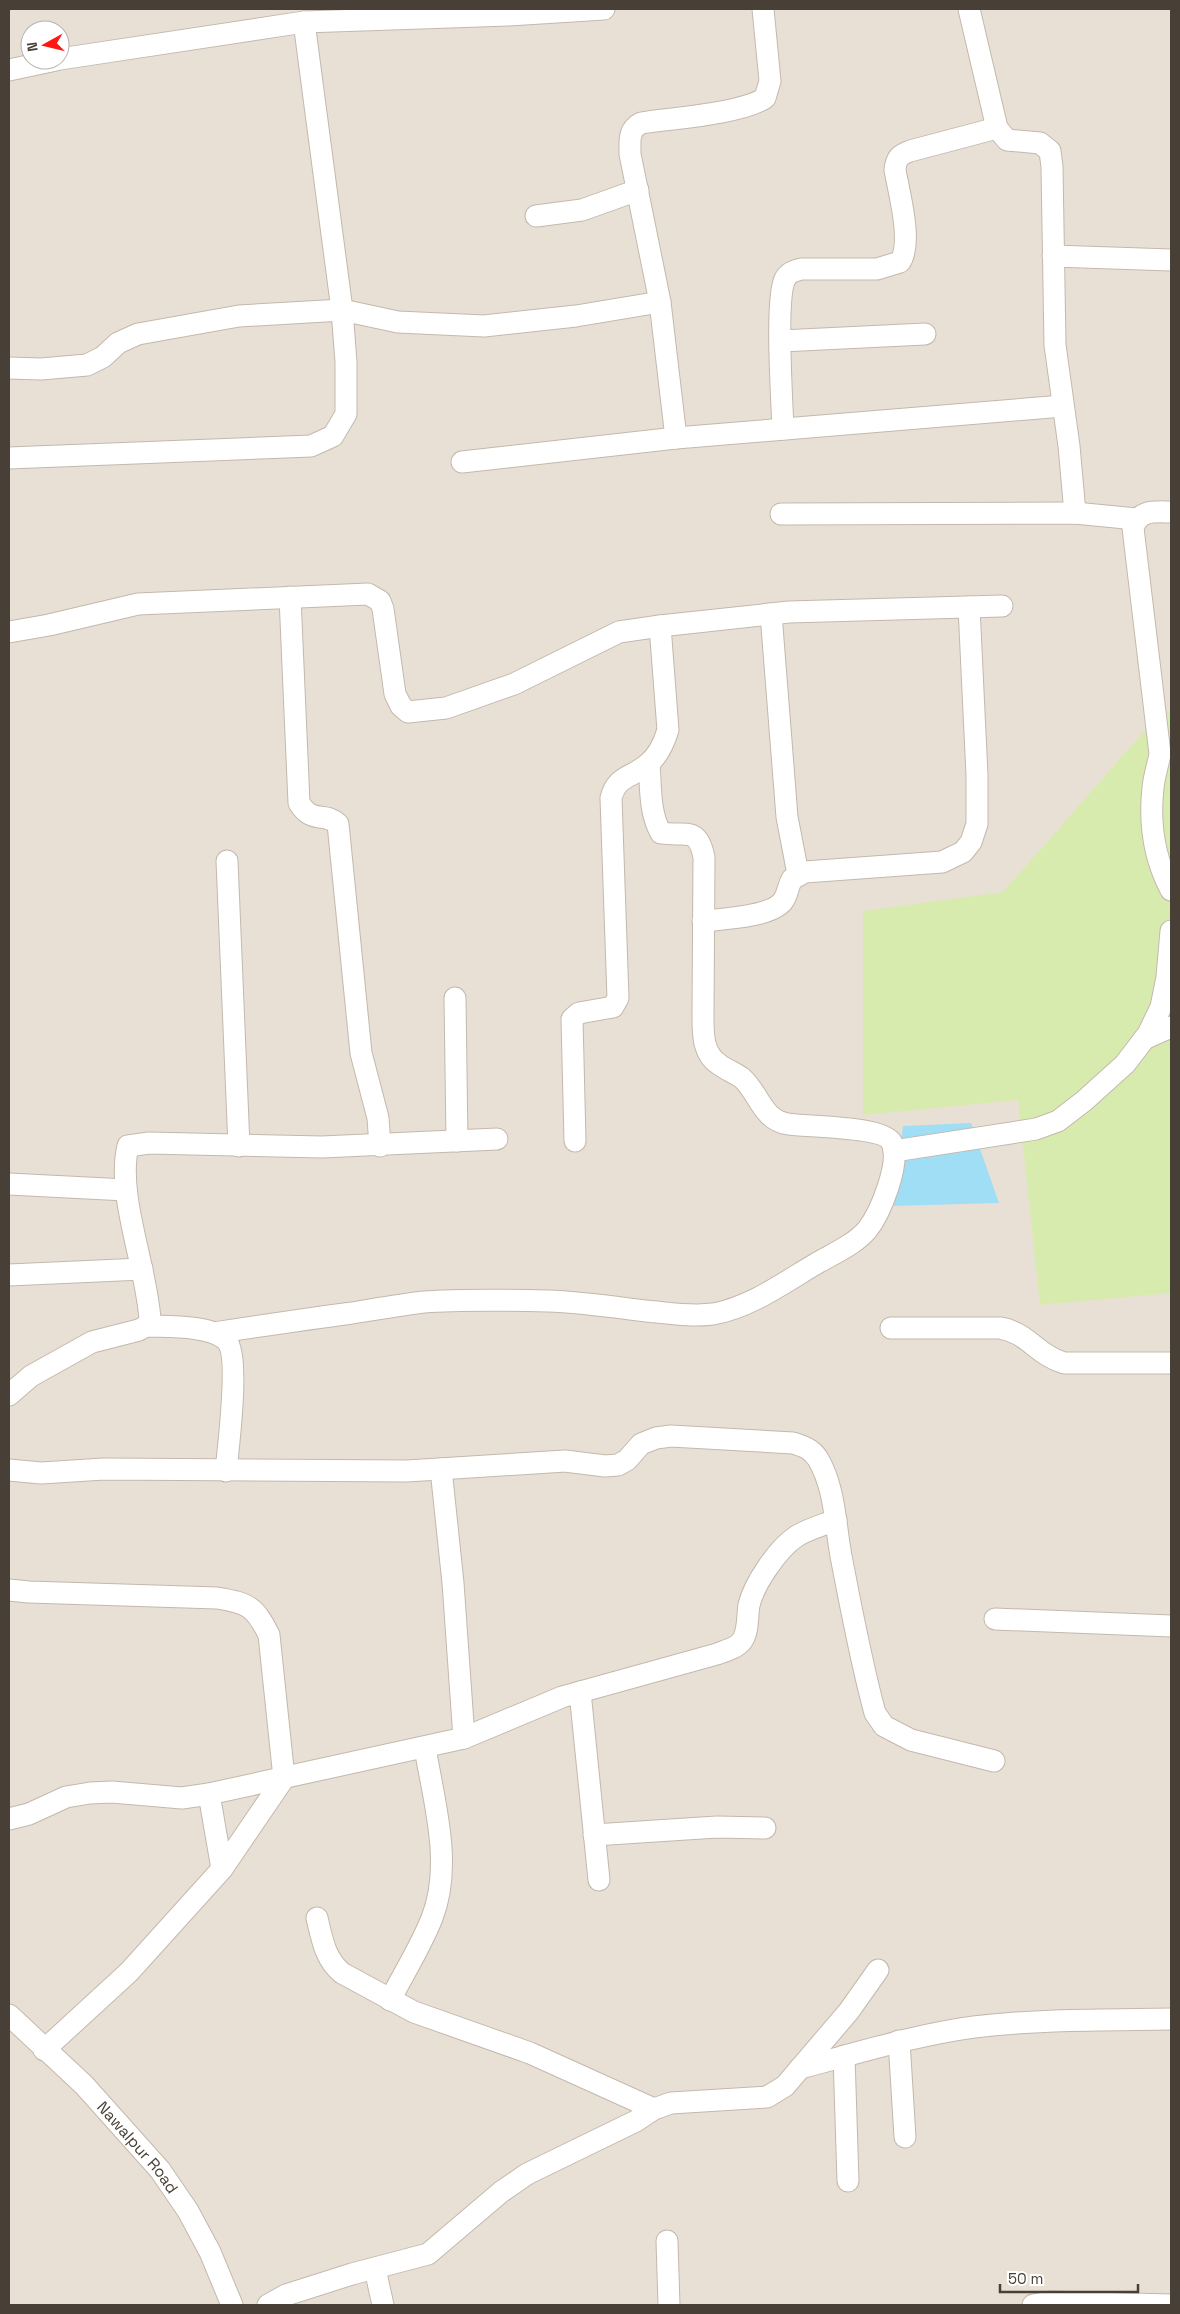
<svg xmlns="http://www.w3.org/2000/svg" width="1180" height="2314" font-family="'Space Grotesk',sans-serif">
	<rect width="100%" height="100%" fill="#f5efe7"/>
	<path fill="#e9e0d5" fill-rule="evenodd" d="M9 9H1171V2305H9ZM30 30H60V60H30Z"/>
	<polygon fill="#d8ebae" points="1171,711 1171,1293 1040,1305 1018,1100 863,1115 863,911 1003,892 1161,712"/>
	<polygon fill="#a0def5" points="971,1123 999,1203 893,1206 903,1126"/>
	<g fill="none" stroke-linecap="round" stroke-linejoin="round">
		<defs>
			<g id="minor">
				<polyline points="969,9 997,128 1007,140 1040,143 1050,151 1052,167 1055,345 1069,446 1075,513"/>
				<polyline points="60,59 304,22 509,15 604,9"/>
				<polyline points="9,70 56,60"/>
				<polyline points="536,216 582,210 638,190"/>
				<polyline points="1053,256 1171,260"/>
				<polyline points="781,341 925,334"/>
				<polyline points="9,368 41,369 87,365 103,357 118,343 138,334 239,316 342,310 398,322 484,326 576,316 660,302"/>
				<path d="M783 429C782 400 775 299 785 279 789 272 794 271 801 269H877L900 262C913 243 899 193 895 170 896 159 899 155 910 151L997 128"/>
				<path d="M676 438 660 302 630 154C630 140 628 130 641 123 673 118 740 114 765 98L770 81 763 9"/>
				<polyline points="9,458 311,446 333,436 346,414 346,362 342,310 304,22"/>
				<polyline points="462,462 676,438 1063,406"/>
				<path d="M1171 512C1155 512 1139 509 1133 528L1160 754C1158 765 1154 776 1153 788 1149 824 1154 858 1171 890"/>
				<polyline points="781,514 1075,513 1136,519"/>
				<path d="M290 597 299 803C313 825 324 811 338 824L361 1053 378 1118 380 1146"/>
				<polyline points="771,614 787,817 798,874"/>
				<polyline points="9,632 49,625 138,604 368,594 380,601 383,609 395,694 401,706 408,712 446,708 514,684 619,632 660,626 789,612 1002,606"/>
				<polyline points="227,861 239,1146"/>
				<path d="M703 921C722 919 771 917 783 901 788 894 788 886 792 879L805 872 942 862 963 852 971 842 977 824V775L969 607"/>
				<polyline points="455,998 457,1141"/>
				<polyline points="1144,1039 1171,1027"/>
				<path d="M575 1141 572 1019 579 1013 613 1007 618 998 611 798C617 775 632 778 648 764 659 755 664 743 668 730L660 626"/>
				<polyline points="894,1151 1036,1129 1058,1121 1084,1101 1125,1064 1148,1034 1161,1007 1167,977 1171,931"/>
				<polyline points="9,1184 126,1190"/>
				<polyline points="9,1275 142,1269"/>
				<path d="M146 1326C167 1327 209 1325 225 1339 241 1352 228 1448 226 1471"/>
				<path d="M891 1328H1000C1027 1332 1037 1355 1064 1363H1171"/>
				<path d="M214 1333C260 1326 306 1319 352 1313 376 1309 400 1305 424 1302 464 1299 507 1300 548 1301 581 1302 614 1307 646 1311 669 1313 690 1317 713 1314 752 1307 786 1281 819 1262 835 1253 855 1244 867 1230 880 1214 901 1163 892 1143 884 1126 807 1127 788 1124 762 1120 759 1093 742 1078 735 1073 727 1070 720 1065 702 1054 703 1033 703 1014L704 857C697 825 686 837 661 833 649 813 651 786 649 764"/>
				<path d="M9 1395 31 1376 92 1342 139 1330 146 1326 150 1320C147 1267 116 1195 128 1146L149 1143 322 1147 497 1139"/>
				<polyline points="441,1469 453,1583 464,1738"/>
				<path d="M9 1470 41 1473 104 1469 407 1471 565 1461 605 1466 618 1465 627 1460 641 1444 656 1438 671 1436 793 1443C803 1446 812 1449 818 1459 835 1488 835 1523 841 1556 851 1608 861 1662 875 1713L884 1726 911 1740 994 1761"/>
				<path d="M9 1590 29 1592 217 1598C249 1603 255 1607 269 1635L284 1778 222 1869 129 1972 44 2050"/>
				<polyline points="995,1619 1171,1626"/>
				<polyline points="580,1692 599,1880"/>
				<polyline points="209,1794 222,1869"/>
				<path d="M9 1819 29 1814 66 1797 90 1793 112 1792 182 1798 209 1794 464 1738 562 1697 717 1654C725 1651 736 1648 741 1642 749 1633 747 1616 749 1605 754 1584 778 1548 797 1536 808 1529 823 1525 836 1520"/>
				<polyline points="594,1835 717,1827 765,1828"/>
				<path d="M317 1918C322 1939 325 1959 342 1973L414 2012 530 2053 654 2109"/>
				<path d="M390 2000C404 1973 421 1946 432 1918 453 1865 434 1802 425 1748"/>
				<path id="s1" d="M9 2015 84 2085 160 2170 188 2211 210 2252 232 2305"/>
				<polyline points="899,2041 905,2137"/>
				<polyline points="844,2056 848,2181"/>
				<path d="M800 2068C858 2053 915 2035 974 2027 1039 2019 1106 2020 1171 2019"/>
				<polyline points="667,2241 669,2305"/>
				<polyline points="375,2269 383,2305"/>
				<polyline points="268,2305 286,2295 352,2274 428,2254 501,2192 527,2174 636,2121 654,2109 671,2103 767,2097 785,2086 849,2011 878,1970"/>
				<polyline points="1033,2305 1050,2302 1171,2305"/>
			</g>
		</defs>
		<use href="#minor" stroke="#c4b8ac" stroke-width="23"/>
		<use href="#minor" stroke="#fff" stroke-width="21"/>
	</g>
	<g text-anchor="middle" dominant-baseline="central" stroke-width="4.5" stroke-linejoin="round" paint-order="stroke">
		<g font-size="16" fill="#483f36" stroke="#fff">
			<text stroke="none"><textPath href="#s1" startOffset="185">Nawalpur Road</textPath></text>
		</g>
	</g>
	<rect width="1180" height="2314" fill="none" stroke="#483f36" stroke-width="20"/>
	<g transform="translate(45 45) rotate(262)"><circle r="24" fill="#ffffff" stroke="#b6b2af"/>
	<path d="M0-4L9 19L0 12L-9 19Z" fill="#ff1714"/>
	<text y="-8" font-size="14" font-weight="bold" text-anchor="middle" fill="#483f36">N</text>
	</g>
	<path d="M1000 2284v8h138v-8" fill="none" stroke="#483f36" stroke-width="2.5"/>
	<text x="1008" y="2284" font-size="15" fill="#483f36" stroke="#ffffff" stroke-width="4" paint-order="stroke">50 m</text>
</svg>
